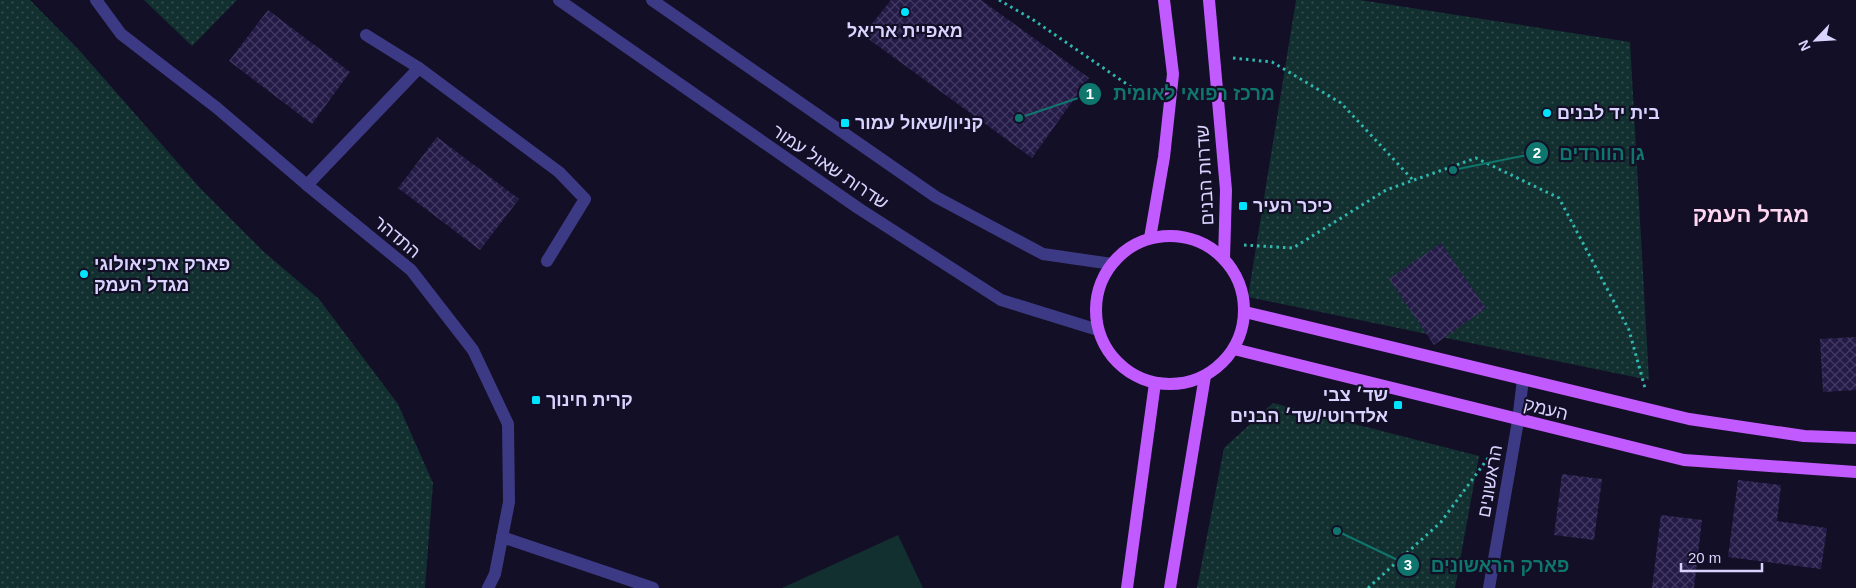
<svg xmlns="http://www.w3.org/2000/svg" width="1856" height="588" font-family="Helvetica,'Noto Sans Hebrew',sans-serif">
	<defs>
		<pattern id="park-dots" width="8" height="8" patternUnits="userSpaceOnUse" patternTransform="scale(1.25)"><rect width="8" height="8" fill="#12302f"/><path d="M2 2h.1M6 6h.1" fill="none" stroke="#344d4e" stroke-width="1.8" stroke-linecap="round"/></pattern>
		<pattern id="building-cross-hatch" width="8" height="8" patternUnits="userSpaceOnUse" patternTransform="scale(1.25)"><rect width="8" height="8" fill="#241b47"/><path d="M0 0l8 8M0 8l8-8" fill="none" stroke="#433b63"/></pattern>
	</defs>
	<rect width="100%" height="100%" fill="#130f26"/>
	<polygon fill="#12302f" points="898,535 923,588 782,588"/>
	<g fill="url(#park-dots)">
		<polygon points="0,0 30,0 79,50 200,188 263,251 319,299 398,404 433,483 425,588 0,588"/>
		<polygon points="144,0 237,0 192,46"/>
		<polygon points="1296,0 1360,0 1630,42 1649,380 1248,297"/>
		<polygon points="1273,403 1479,456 1455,588 1197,588 1224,448"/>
	</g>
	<g fill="url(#building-cross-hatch)">
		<polygon points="891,0 981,0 1089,78 1032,158 863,35"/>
		<polygon points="268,10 350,72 312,124 229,61"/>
		<polygon points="437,137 519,199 480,250 398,188"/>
		<polygon points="1441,243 1486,308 1434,345 1389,279"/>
		<polygon points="1856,337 1856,390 1823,392 1820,339"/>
		<polygon points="1562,474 1602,479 1594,540 1554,535"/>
		<polygon points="1738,480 1781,485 1777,521 1827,528 1821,569 1728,557"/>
		<polygon points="1661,515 1702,520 1694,588 1652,588"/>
	</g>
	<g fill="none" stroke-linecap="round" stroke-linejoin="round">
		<g stroke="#2fb8b0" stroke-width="3" stroke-dasharray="2.5 4" stroke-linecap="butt">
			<polyline points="999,0 1032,19 1150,100"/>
			<polyline points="1233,58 1272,62 1341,103 1413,180"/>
			<polyline points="1244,245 1293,248 1386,190 1476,158 1559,198 1629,330 1645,388"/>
			<polyline points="1368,588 1441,522 1491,454"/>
		</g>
		<g stroke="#3d3a85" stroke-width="12">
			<polyline points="96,0 121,34 217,108 307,185 411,270 473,350 508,424 509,502 495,574 488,588"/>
			<polyline points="559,0 858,208 1001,300 1098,330"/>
			<polyline points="652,0 936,197 1043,254 1112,264"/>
			<polyline points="366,35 419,68"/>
			<polyline points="307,185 419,68 559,172 585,199 547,261"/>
			<polyline points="502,537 653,588"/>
			<polyline points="1489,588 1518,421 1523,379"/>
		</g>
		<g stroke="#c25bff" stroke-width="12">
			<polyline points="1209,0 1226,190 1224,259"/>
			<circle cx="1170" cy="310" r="74"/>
			<polyline points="1150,238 1164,157 1173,74 1164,0"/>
			<polyline points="1245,312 1689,419 1804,436 1856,438"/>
			<polyline points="1234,349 1684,460 1856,472"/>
			<polyline points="1127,588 1155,383"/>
			<polyline points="1170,588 1205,376"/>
		</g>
	</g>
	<g fill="#00e5ff" stroke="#130f26" stroke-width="2">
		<circle cx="905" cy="12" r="5"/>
		<circle cx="1547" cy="113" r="5"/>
		<rect x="840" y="118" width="10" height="10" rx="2.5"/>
		<rect x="1238" y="201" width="10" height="10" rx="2.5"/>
		<circle cx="84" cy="274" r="5"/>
		<rect x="531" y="395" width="10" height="10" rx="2.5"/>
		<rect x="1393" y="400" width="10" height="10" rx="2.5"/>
	</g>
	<g text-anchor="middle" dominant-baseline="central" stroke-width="4.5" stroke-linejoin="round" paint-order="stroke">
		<g font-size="18" font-weight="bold" fill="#d9d4ff" stroke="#130f26" text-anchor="start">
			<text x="905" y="31" text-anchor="middle">מאפיית אריאל</text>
			<text x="1557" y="113">בית יד לבנים</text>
			<text x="855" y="123">קניון/שאול עמור</text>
			<text x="1253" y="206">כיכר העיר</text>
			<text x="94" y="264">פארק ארכיאולוגי<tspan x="94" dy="21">מגדל העמק</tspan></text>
			<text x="1388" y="395" text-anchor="end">שד׳ צבי<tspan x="1388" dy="21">אלדרוטי/שד׳ הבנים</tspan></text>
			<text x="546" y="400">קרית חינוך</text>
		</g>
		<g font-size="18" fill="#d9d4ff" stroke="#130f26">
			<text transform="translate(830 167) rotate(34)">שדרות שאול עמור</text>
			<text transform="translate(1205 175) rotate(-93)">שדרות הבנים</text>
			<text transform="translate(397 237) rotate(40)">התדהר</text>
			<text transform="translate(1546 409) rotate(14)">העמק</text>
			<text transform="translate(1490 481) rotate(-80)">הראשונים</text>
		</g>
		<g font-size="22" font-weight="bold" fill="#ffd6f0" stroke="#130f26">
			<text x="1751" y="214">מגדל העמק</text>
		</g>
	</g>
	<path fill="none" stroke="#0f766e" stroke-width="2" d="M1019 118L1090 94M1453 170L1537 153M1337 531L1408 565"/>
	<g fill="#0f766e" stroke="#130f26" stroke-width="2">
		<circle cx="1019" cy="118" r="5"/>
		<circle cx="1453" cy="170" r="5"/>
		<circle cx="1337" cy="531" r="5"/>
		<circle cx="1090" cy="94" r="12"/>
		<circle cx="1537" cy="153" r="12"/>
		<circle cx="1408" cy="565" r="12"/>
	</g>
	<g font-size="15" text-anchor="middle" font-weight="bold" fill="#fff">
		<text x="1090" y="99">1</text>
		<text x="1537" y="158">2</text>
		<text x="1408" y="570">3</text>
	</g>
	<g font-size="19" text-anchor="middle" font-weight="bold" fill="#0f766e" stroke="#130f26" stroke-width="4.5" stroke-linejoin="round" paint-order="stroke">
		<text x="1194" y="100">מרכז רפואי לאומית</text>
		<text x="1602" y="160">גן הוורדים</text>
		<text x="1500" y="572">פארק הראשונים</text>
	</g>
	<g transform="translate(1816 40) rotate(245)" stroke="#130f26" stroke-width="4" paint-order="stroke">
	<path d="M0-4L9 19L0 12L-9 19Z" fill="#d9d4ff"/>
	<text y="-8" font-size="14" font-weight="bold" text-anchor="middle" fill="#d9d4ff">N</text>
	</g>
	<path d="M1681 563v8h81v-8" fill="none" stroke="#d9d4ff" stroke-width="2.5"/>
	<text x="1688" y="563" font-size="15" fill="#d9d4ff" stroke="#130f26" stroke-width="4" paint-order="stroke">20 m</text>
</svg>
